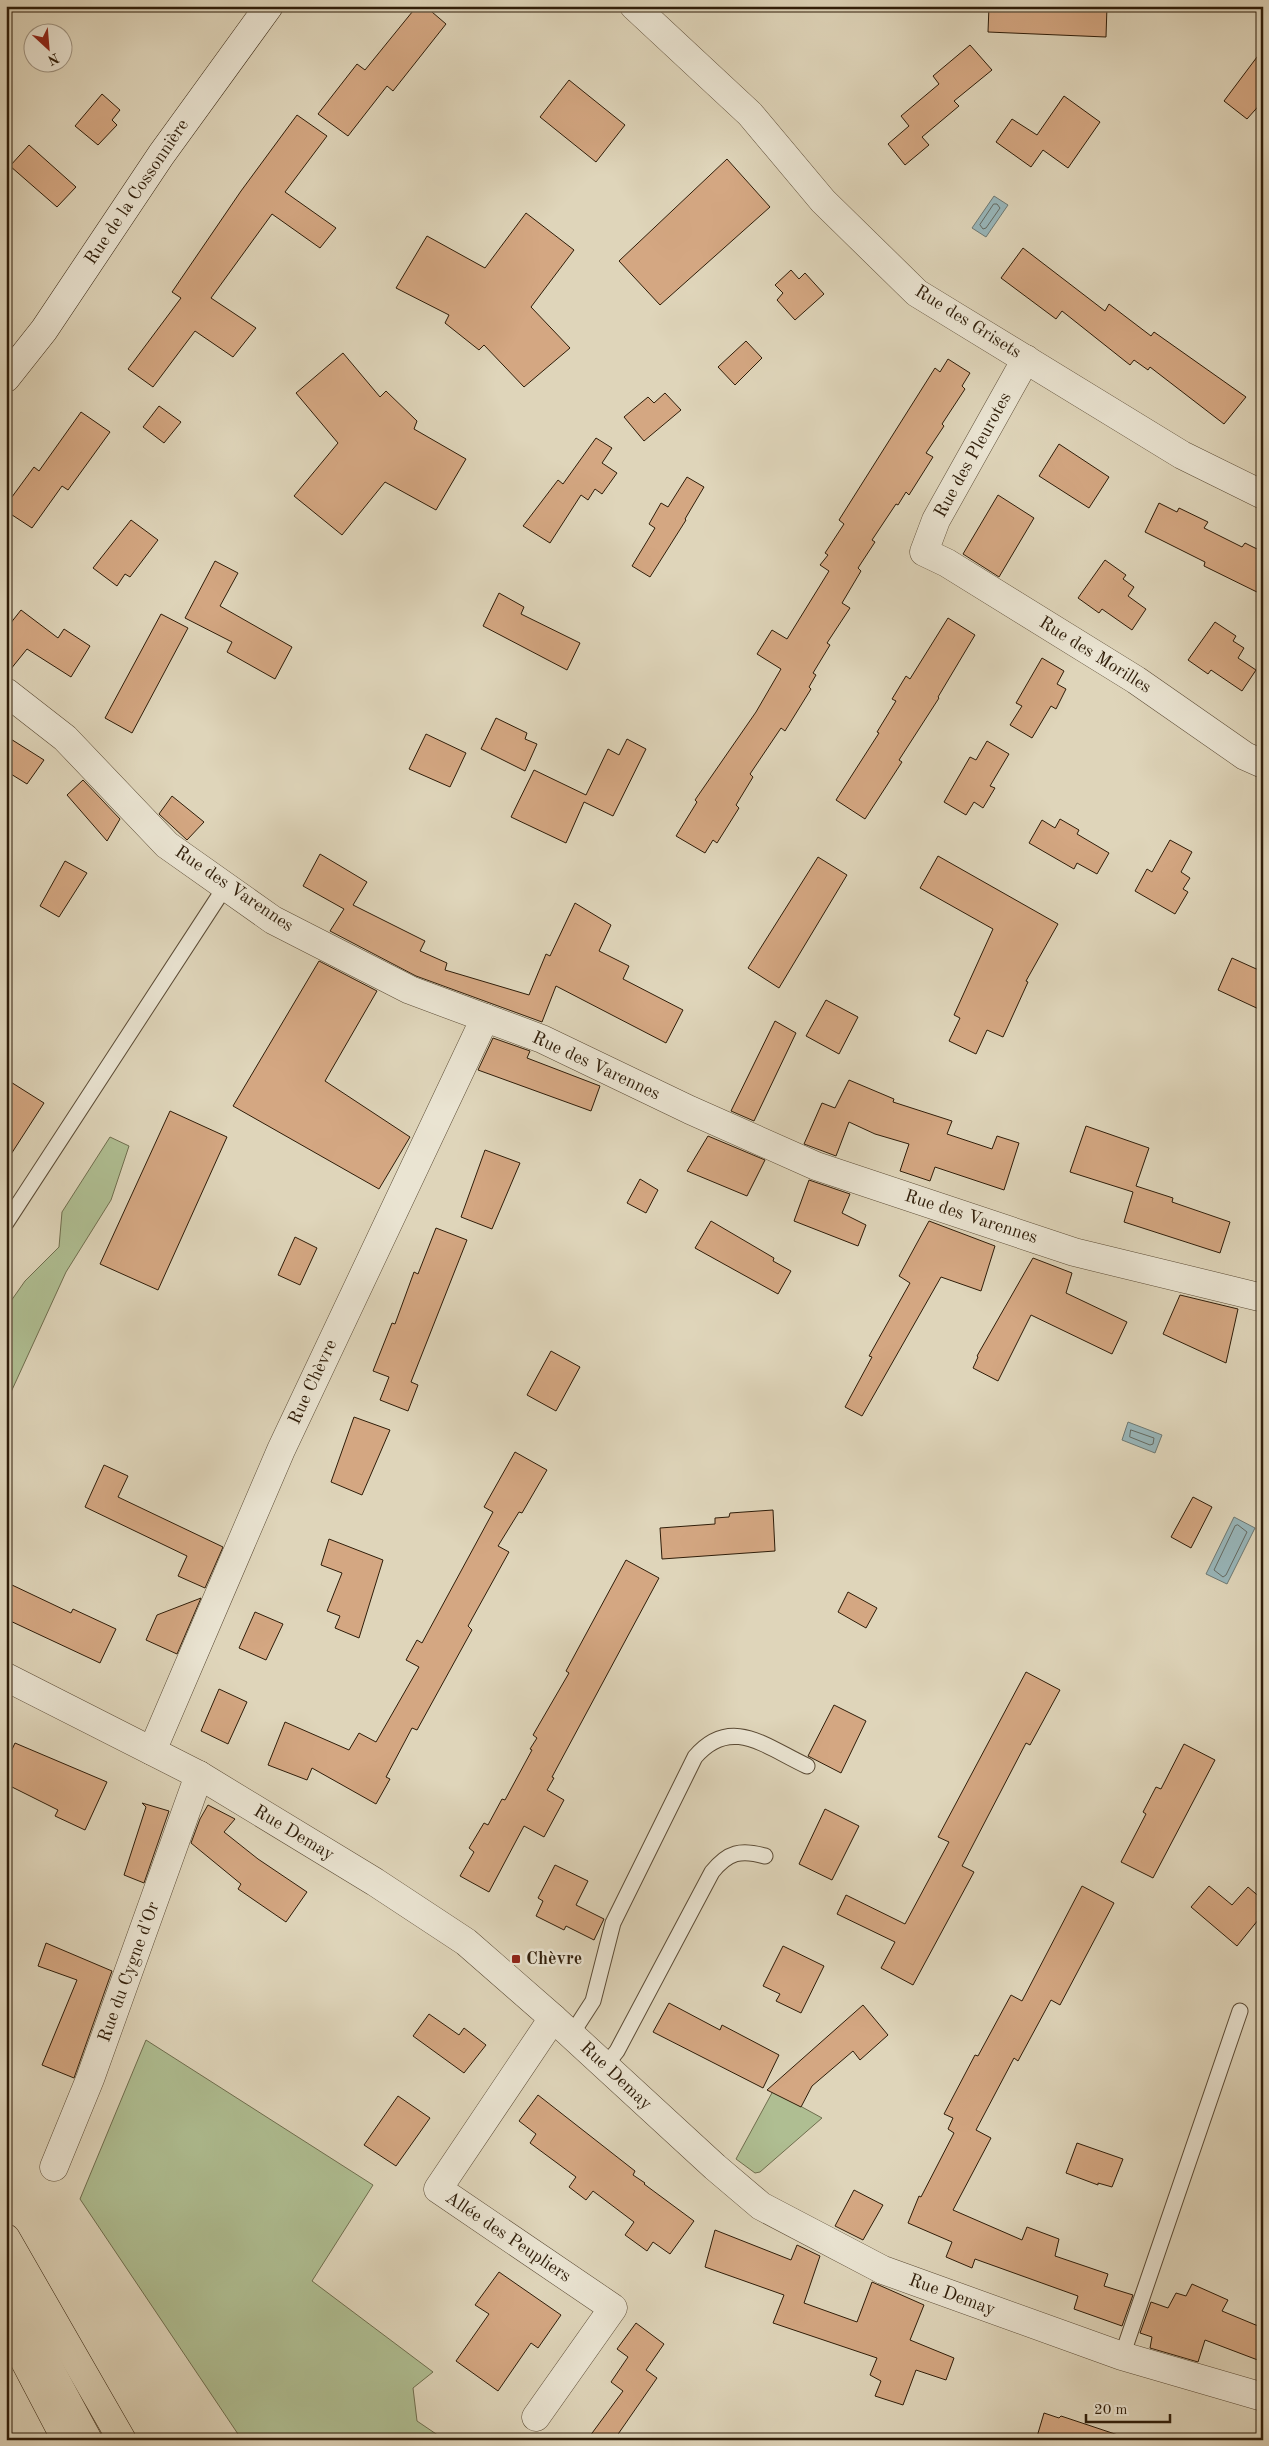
<svg xmlns="http://www.w3.org/2000/svg" width="1269" height="2446" font-family="'Old Standard TT',serif">
	<rect width="100%" height="100%" fill="#dfd5ba"/>
	<filter id="stains"><feTurbulence type="fractalNoise" baseFrequency=".004" numOctaves="4"/><feColorMatrix values="0 0 0 0 .2 0 0 0 0 .09 0 0 0 0 .02 0 0 0 .5 -.17"/></filter>
	<radialGradient id="worn" r=".72"><stop offset=".6" stop-color="#630" stop-opacity="0"/><stop offset="1" stop-color="#630" stop-opacity=".3"/></radialGradient>
	<g fill="#afbe92" stroke="#6f6e4e">
		<polygon points="110,1137 129,1146 111,1200 66,1272 6,1403 6,1308 25,1281 59,1247 62,1212"/>
		<polygon points="146,2040 373,2185 312,2281 433,2372 413,2388 417,2421 445,2440 242,2440 80,2199"/>
		<polygon points="773,2091 822,2118 760,2172 755,2173 736,2159"/>
	</g>
	<g fill="#98b6ba" stroke="#6e7973">
		<polygon points="994,196 1008,205 986,237 972,228"/>
		<polygon points="1128,1422 1162,1435 1155,1453 1122,1440"/>
		<polygon points="1234,1517 1255,1528 1227,1584 1206,1574"/>
	</g>
	<g fill="none" stroke-linecap="round" stroke-linejoin="round">
		<g stroke="#646a62" stroke-width="1">
			<polygon points="994,204 997,204 1000,208 986,228 983,229 980,225"/>
			<polygon points="1131,1430 1154,1438 1153,1444 1150,1445 1130,1437"/>
			<polygon points="1238,1525 1247,1532 1226,1575 1223,1577 1214,1570 1235,1526"/>
		</g>
	</g>
	<g fill="#d4a782" stroke="#2f1d09">
		<polygon points="417,6 425,6 446,24 393,91 387,86 348,136 318,114 357,64 365,70"/>
		<polygon points="989,6 1107,6 1106,37 988,32"/>
		<polygon points="970,45 992,70 954,101 959,106 922,137 929,145 905,165 888,144 909,126 901,116 939,84 933,76"/>
		<polygon points="1263,49 1263,101 1247,119 1224,101"/>
		<polygon points="569,80 625,125 596,162 540,117"/>
		<polygon points="102,94 120,110 112,120 117,125 98,145 75,126"/>
		<polygon points="1064,96 1100,122 1068,168 1043,150 1031,167 996,142 1012,119 1037,135"/>
		<polygon points="297,115 327,136 285,192 336,228 320,248 272,214 211,298 256,328 233,357 195,331 153,387 128,369 181,298 172,292 241,191"/>
		<polygon points="29,145 76,187 57,207 10,166"/>
		<polygon points="727,159 770,207 660,305 619,261"/>
		<polygon points="526,213 574,250 531,307 570,348 524,387 484,345 479,350 445,323 449,315 396,288 427,236 485,268"/>
		<polygon points="1023,248 1105,311 1109,304 1151,336 1154,332 1246,397 1224,424 1150,367 1148,370 1134,360 1130,365 1062,311 1056,319 1001,278"/>
		<polygon points="791,270 799,279 805,273 824,294 795,320 777,300 783,293 775,285"/>
		<polygon points="746,341 762,358 735,385 718,367"/>
		<polygon points="343,353 380,397 386,391 417,421 414,429 466,459 436,510 385,482 342,535 294,496 338,443 296,393"/>
		<polygon points="948,359 970,373 962,386 965,389 942,424 944,426 926,453 933,457 909,495 906,492 898,505 896,504 872,540 875,542 858,568 861,571 842,603 850,608 827,643 830,645 813,673 816,675 809,687 811,689 785,731 781,728 750,774 753,777 736,805 739,808 717,843 713,840 705,853 676,836 697,802 695,800 756,712 781,669 757,654 772,630 787,639 829,571 820,565 828,555 825,553 844,524 839,520 935,368 940,372"/>
		<polygon points="665,393 681,410 644,441 624,417 648,397 654,403"/>
		<polygon points="159,406 181,422 164,443 143,427"/>
		<polygon points="81,412 110,432 68,490 62,486 32,528 6,511 6,505 34,467 39,471"/>
		<polygon points="596,438 612,448 602,463 617,473 602,494 595,489 588,500 581,495 550,543 523,526 558,480 563,484"/>
		<polygon points="1059,444 1109,477 1089,508 1039,476"/>
		<polygon points="687,477 704,487 685,519 686,520 650,577 632,566 655,528 649,524 661,503 668,507"/>
		<polygon points="998,495 1034,518 999,577 963,554"/>
		<polygon points="1159,503 1177,512 1179,508 1208,522 1204,528 1242,547 1245,543 1263,552 1263,595 1204,566 1205,562 1145,532"/>
		<polygon points="131,520 158,540 130,577 125,574 117,586 93,568"/>
		<polygon points="1105,560 1126,575 1123,579 1134,587 1128,596 1146,609 1132,630 1102,609 1099,613 1078,598"/>
		<polygon points="215,561 238,573 220,606 292,647 275,679 227,652 232,642 185,618"/>
		<polygon points="499,593 524,607 521,614 580,643 567,670 483,626"/>
		<polygon points="21,610 58,638 64,629 90,646 71,677 27,649 6,675 6,629"/>
		<polygon points="161,614 188,628 132,733 105,718"/>
		<polygon points="948,618 975,635 938,697 939,698 899,760 902,762 865,819 836,800 879,733 877,732 896,701 892,699 906,676 910,679"/>
		<polygon points="1215,622 1236,636 1233,641 1244,648 1238,658 1256,670 1242,691 1211,670 1208,674 1188,660"/>
		<polygon points="1042,658 1064,671 1057,684 1066,689 1056,709 1051,706 1032,738 1010,725 1022,706 1016,703"/>
		<polygon points="496,718 527,733 525,739 537,744 525,771 481,749"/>
		<polygon points="426,734 466,753 450,787 409,769"/>
		<polygon points="6,736 44,760 27,784 6,771"/>
		<polygon points="627,739 646,749 613,816 584,802 566,843 511,817 534,770 586,795 608,749 619,755"/>
		<polygon points="987,741 1009,754 990,786 995,788 983,808 974,802 966,815 944,802 970,757 976,760"/>
		<polygon points="83,780 120,819 107,841 67,795"/>
		<polygon points="172,796 204,822 187,840 159,814"/>
		<polygon points="1060,819 1079,830 1077,834 1109,853 1097,874 1077,863 1074,869 1029,843 1042,820 1055,828"/>
		<polygon points="1170,840 1192,852 1181,872 1190,878 1183,889 1188,892 1175,914 1135,891 1147,869 1152,872"/>
		<polygon points="320,854 367,882 353,905 425,941 420,951 447,963 445,970 529,995 546,954 550,956 575,903 611,925 599,951 629,966 623,979 683,1010 666,1043 556,986 542,1022 416,976 330,931 344,909 303,886"/>
		<polygon points="938,856 1058,924 1026,981 1028,982 1003,1037 987,1030 976,1054 949,1041 960,1018 954,1015 993,929 920,888"/>
		<polygon points="818,857 847,875 779,988 748,968"/>
		<polygon points="65,861 87,873 59,917 40,906"/>
		<polygon points="1232,958 1263,972 1263,1011 1218,990"/>
		<polygon points="319,961 377,991 325,1081 410,1137 379,1189 233,1106"/>
		<polygon points="826,1000 858,1017 839,1054 806,1036"/>
		<polygon points="775,1021 796,1033 754,1121 731,1111"/>
		<polygon points="493,1038 530,1051 527,1058 600,1086 591,1111 478,1070"/>
		<polygon points="6,1079 44,1103 6,1162"/>
		<polygon points="849,1080 894,1099 893,1102 952,1121 947,1134 992,1149 997,1136 1019,1143 1004,1190 935,1167 930,1181 900,1171 909,1144 875,1134 849,1122 836,1156 804,1144 822,1103 835,1108"/>
		<polygon points="170,1111 227,1137 158,1290 100,1264"/>
		<polygon points="1086,1126 1149,1148 1136,1186 1173,1198 1172,1202 1230,1222 1220,1253 1124,1222 1133,1192 1070,1172"/>
		<polygon points="708,1136 765,1160 747,1196 687,1171"/>
		<polygon points="485,1150 520,1163 492,1229 461,1217"/>
		<polygon points="640,1179 658,1190 646,1213 627,1203"/>
		<polygon points="809,1180 850,1194 842,1213 866,1225 858,1246 794,1221"/>
		<polygon points="711,1221 774,1258 773,1261 791,1271 778,1294 695,1248"/>
		<polygon points="929,1221 995,1246 981,1291 941,1277 862,1416 845,1407 872,1357 869,1356 910,1283 899,1276"/>
		<polygon points="436,1228 467,1240 411,1382 418,1385 408,1411 380,1400 389,1377 373,1371 392,1323 395,1324 414,1272 418,1274"/>
		<polygon points="295,1237 317,1248 300,1285 278,1275"/>
		<polygon points="1033,1258 1072,1273 1066,1293 1127,1322 1112,1354 1031,1315 998,1381 973,1368 978,1357 977,1356"/>
		<polygon points="1180,1295 1238,1309 1226,1363 1163,1334"/>
		<polygon points="551,1351 580,1367 556,1411 527,1395"/>
		<polygon points="354,1417 390,1430 362,1495 331,1482"/>
		<polygon points="515,1452 547,1470 522,1513 519,1512 498,1546 509,1552 468,1626 472,1630 417,1730 412,1728 386,1777 390,1779 376,1804 312,1768 307,1780 268,1765 285,1722 349,1750 359,1733 376,1742 419,1667 406,1660 417,1640 422,1643 493,1512 484,1507"/>
		<polygon points="104,1465 128,1476 118,1497 223,1547 205,1588 178,1576 187,1556 85,1507"/>
		<polygon points="1193,1497 1212,1507 1191,1548 1171,1537"/>
		<polygon points="773,1510 775,1551 662,1559 660,1528 715,1524 715,1518 729,1517 730,1513"/>
		<polygon points="329,1539 383,1560 359,1638 335,1628 340,1616 327,1611 342,1573 321,1565"/>
		<polygon points="626,1560 659,1578 552,1777 554,1778 547,1790 564,1800 544,1837 524,1826 489,1892 460,1876 474,1852 469,1848 484,1823 488,1825 502,1799 505,1800 532,1750 530,1749 537,1738 533,1735 569,1673 566,1671"/>
		<polygon points="12,1585 71,1613 73,1609 116,1629 100,1663 6,1619 6,1597"/>
		<polygon points="848,1592 877,1608 866,1628 838,1612"/>
		<polygon points="201,1598 177,1654 146,1640 157,1615"/>
		<polygon points="255,1612 283,1624 266,1660 239,1648"/>
		<polygon points="1026,1672 1060,1690 1030,1745 1026,1743 962,1866 974,1872 913,1985 881,1968 895,1942 837,1914 846,1895 905,1924 949,1842 938,1837"/>
		<polygon points="219,1689 247,1702 228,1744 201,1731"/>
		<polygon points="834,1705 866,1721 841,1773 808,1756"/>
		<polygon points="15,1743 107,1782 85,1830 55,1816 58,1810 6,1784 6,1762"/>
		<polygon points="1184,1744 1215,1760 1153,1878 1121,1862 1146,1814 1143,1812 1156,1787 1161,1789"/>
		<polygon points="142,1803 169,1811 144,1883 124,1875 146,1807"/>
		<polygon points="208,1805 235,1819 224,1832 258,1859 307,1892 286,1922 238,1889 241,1884 191,1843 200,1819"/>
		<polygon points="825,1809 859,1826 832,1880 799,1864"/>
		<polygon points="555,1865 588,1881 576,1905 604,1919 594,1940 566,1926 564,1930 536,1916 543,1901 538,1898"/>
		<polygon points="1082,1886 1114,1903 1060,2005 1051,2000 1018,2061 1014,2058 976,2130 991,2138 953,2210 1022,2240 1027,2227 1059,2239 1055,2256 1108,2274 1104,2286 1133,2295 1122,2326 1074,2309 1078,2296 975,2259 972,2268 946,2257 952,2242 908,2223 919,2196 921,2197 954,2133 948,2129 953,2118 944,2114 975,2055 978,2056 1011,1995 1022,2001"/>
		<polygon points="1209,1886 1232,1905 1248,1887 1263,1900 1263,1914 1237,1946 1191,1907"/>
		<polygon points="46,1943 112,1971 74,2078 42,2065 77,1980 38,1966"/>
		<polygon points="783,1946 824,1966 801,2013 776,2001 780,1994 763,1986"/>
		<polygon points="669,2003 720,2030 722,2025 779,2055 763,2088 653,2032"/>
		<polygon points="863,2005 888,2035 860,2060 853,2051 812,2086 801,2107 767,2090"/>
		<polygon points="429,2014 459,2035 464,2028 486,2045 464,2073 413,2036"/>
		<polygon points="538,2095 635,2171 633,2175 645,2183 644,2184 694,2221 670,2254 653,2242 647,2251 625,2235 634,2222 593,2191 586,2200 569,2187 576,2177 530,2143 536,2134 519,2121"/>
		<polygon points="398,2096 430,2118 396,2166 364,2145"/>
		<polygon points="1077,2143 1123,2159 1112,2187 1098,2183 1098,2185 1066,2173"/>
		<polygon points="854,2190 883,2205 863,2240 835,2226"/>
		<polygon points="715,2230 791,2260 797,2245 820,2256 804,2303 857,2322 872,2282 924,2305 910,2340 954,2358 946,2380 916,2370 903,2405 875,2396 881,2381 870,2375 877,2358 773,2323 784,2295 705,2267"/>
		<polygon points="499,2272 561,2315 538,2348 531,2343 498,2391 456,2361 489,2314 475,2305"/>
		<polygon points="1192,2284 1228,2300 1222,2311 1263,2328 1263,2362 1205,2340 1198,2362 1150,2348 1152,2337 1140,2333 1151,2302 1168,2308 1176,2293 1186,2296"/>
		<polygon points="636,2323 664,2344 646,2370 657,2378 614,2440 587,2440 623,2391 611,2382 628,2357 617,2349"/>
		<polygon points="1044,2413 1059,2418 1061,2416 1121,2436 1120,2440 1036,2440"/>
	</g>
	<g fill="none" stroke-linecap="round" stroke-linejoin="round">
		<defs>
			<g id="lane">
				<polyline points="6,1223 225,887"/>
				<path d="M571 2035 593 2001 613 1923 695 1757C731 1715 766 1747 807 1766"/>
				<path d="M605 2066 617 2051 712 1872C728 1852 741 1849 765 1856"/>
				<polyline points="1122,2356 1240,2011"/>
			</g>
			<g id="street">
				<polyline points="634,6 750,114 823,201 917,293 1182,455 1263,495"/>
				<polyline points="1026,359 936,520 924,552 947,563 1136,680 1245,756 1263,764"/>
				<polyline points="6,692 65,738 167,845 273,920 410,990 542,1039 690,1110 816,1166 1074,1252 1263,1298"/>
				<polyline points="6,1677 199,1775 375,1882 466,1942 553,2018 715,2167 761,2206 883,2270 1122,2356 1263,2397"/>
				<polyline points="152,1751 281,1450 485,1018"/>
				<polyline points="54,2167 90,2079 199,1775"/>
				<polyline points="536,2417 613,2308 438,2189 553,2018"/>
			</g>
			<polyline id="secondary" points="6,378 44,330 161,155 269,6"/>
			<g id="primary">
				<polyline points="6,2238 122,2440"/>
				<polyline points="6,2288 88,2440"/>
				<polyline points="12,2337 66,2440"/>
			</g>
		</defs>
		<use href="#lane" stroke="#5b4b35" stroke-width="17"/>
		<use href="#street" stroke="#5b4b35" stroke-width="29"/>
		<use href="#secondary" stroke="#2f1d09" stroke-width="29"/>
		<use href="#primary" stroke="#2f1d09" stroke-width="29"/>
		<use href="#lane" stroke="#eae4d2" stroke-width="15"/>
		<use href="#street" stroke="#eae4d2" stroke-width="28"/>
		<use href="#secondary" stroke="#eae4d2" stroke-width="28"/>
		<use href="#primary" stroke="#dfd5ba" stroke-width="28"/>
	</g>
	<rect fill="#8f2418" stroke="#eae4d2" stroke-width="2" x="511" y="1954" width="10" height="10" rx="2.5"/>
	<g text-anchor="middle" dominant-baseline="central" stroke-width="5" stroke-linejoin="round" paint-order="stroke">
		<g font-size="18" fill="#2f1d09" stroke="#eae4d2">
			<text transform="translate(137 192) rotate(-56)">Rue de la Cossonnière</text>
			<text transform="translate(968 322) rotate(32)">Rue des Grisets</text>
			<text transform="translate(973 455) rotate(-61)">Rue des Pleurotes</text>
			<text transform="translate(1095 655) rotate(32)">Rue des Morilles</text>
			<text transform="translate(234 889) rotate(34)">Rue des Varennes</text>
			<text transform="translate(596 1066) rotate(25)">Rue des Varennes</text>
			<text transform="translate(971 1217) rotate(18)">Rue des Varennes</text>
			<text transform="translate(313 1382) rotate(-65)">Rue Chèvre</text>
			<text transform="translate(294 1833) rotate(31)">Rue Demay</text>
			<text transform="translate(129 1972) rotate(-70)">Rue du Cygne d'Or</text>
			<text transform="translate(616 2076) rotate(43)">Rue Demay</text>
			<text transform="translate(508 2237) rotate(34)">Allée des Peupliers</text>
			<text transform="translate(952 2295) rotate(20)">Rue Demay</text>
		</g>
		<g font-size="18" font-weight="bold" fill="#2f1d09" stroke="#eae4d2" text-anchor="start">
			<text x="526" y="1959">Chèvre</text>
		</g>
	</g>
	<rect width="1269" height="2446" fill="none" stroke="#dfd5ba" stroke-width="25"/>
	<rect x="8" y="8" width="1254" height="2431" fill="none" stroke="#2f1d09" stroke-width="2.5"/>
	<rect x="12" y="12" width="1244" height="2421" fill="none" stroke="#2f1d09"/>
	<g transform="translate(48 48) rotate(154)"><circle r="24" fill="#eae4d2" stroke="#9f9482"/>
	<path d="M0-4L9 19L0 12L-9 19Z" fill="#8f2418"/>
	<text y="-8" font-size="14" font-weight="bold" text-anchor="middle" fill="#2f1d09">N</text>
	</g>
	<path d="M1086 2414v8h84v-8" fill="none" stroke="#2f1d09" stroke-width="2.5"/>
	<text x="1094" y="2414" font-size="15" fill="#2f1d09" stroke="#eae4d2" stroke-width="4" paint-order="stroke">20 m</text>
	<rect width="100%" height="100%" filter="url(#stains)"/>
	<rect width="100%" height="100%" fill="url(#worn)"/>
</svg>
